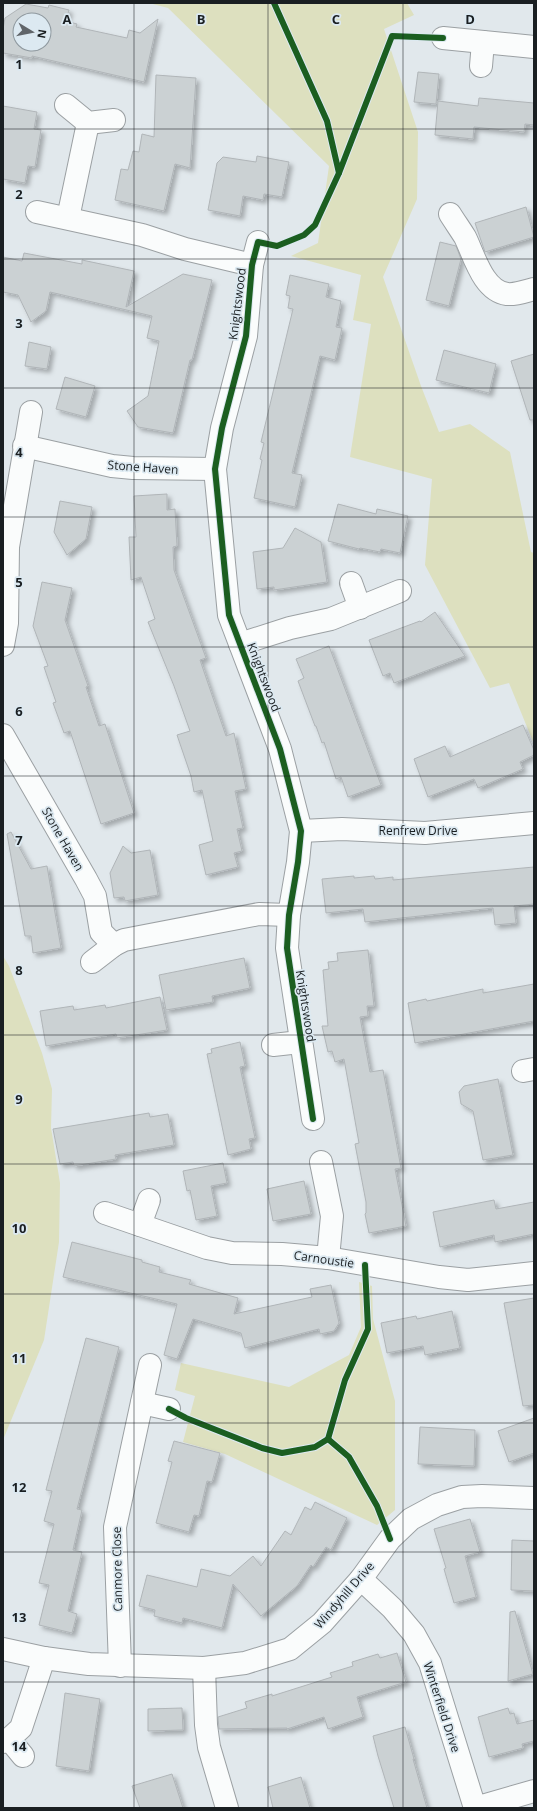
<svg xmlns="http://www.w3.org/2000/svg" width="537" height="1811" font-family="'Open Sans',sans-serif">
	<defs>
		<filter id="shadow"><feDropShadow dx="3.5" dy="3.5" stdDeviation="2" flood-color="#0004"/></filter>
	</defs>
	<rect width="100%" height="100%" fill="#e1e8ec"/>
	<g fill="#dde0bf">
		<polygon points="149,3 407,3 414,15 384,29 418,132 417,199 383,277 421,386 439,432 470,424 510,452 531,552 534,553 534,744 509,683 490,688 425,565 432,479 350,457 371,324 353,320 361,275 291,256 318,243 329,166 168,8"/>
		<polygon points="3,956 9,966 42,1053 52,1089 51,1128 60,1183 59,1242 44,1340 3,1440"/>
		<polygon points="359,1282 372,1286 373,1319 395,1401 395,1510 377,1525 225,1454 183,1442 195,1396 175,1390 181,1363 289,1387 349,1355 361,1327"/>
	</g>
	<g fill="#cbd1d3" stroke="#b0b5b8" fill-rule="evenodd" filter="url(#shadow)">
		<path d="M26 4 48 8 49 5 69 10 66 21 77 24 76 27 127 38 129 30 140 33 158 19 144 82 32 56V58L3 53V29L5 18ZM20 20H44V44H20Z"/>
		<polygon points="418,72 439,74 436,104 414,102"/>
		<polygon points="156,75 196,78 190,168 175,164 164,211 115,200 121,169 128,170 133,151 139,152 142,134 154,137"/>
		<polygon points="479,98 534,103 534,125 525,124 524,132 474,127 473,139 435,135 438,101 478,106"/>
		<polygon points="3,106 37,112 34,129 41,130 35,167 28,166 25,183 3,179"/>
		<polygon points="257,156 289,162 282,197 264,194 263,200 243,196 240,216 208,210 217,163 223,157 256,162"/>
		<polygon points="526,207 534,237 485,252 475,223"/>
		<polygon points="440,242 456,246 461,259 449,306 426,300"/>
		<polygon points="24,253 82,264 82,260 134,271 126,307 183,274 212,280 192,360 190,360 173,433 138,427 127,411 148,396 159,341 147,338 152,316 50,292 46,311 31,322 18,295 3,292 3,257 22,261"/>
		<polygon points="290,275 329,284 326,297 341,301 336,327 342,328 335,360 320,356 292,473 302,475 295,507 254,498 262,460 260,459 264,443 261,442 293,309 288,308 290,296 286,295"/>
		<polygon points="29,342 51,347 47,369 25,366"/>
		<polygon points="444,350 496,364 489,393 436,380"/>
		<polygon points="534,354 534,420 530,420 511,361"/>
		<polygon points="65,377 95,386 86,417 56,409"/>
		<polygon points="167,494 167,510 175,509 177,546 173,547 174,570 206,658 200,660 226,736 234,733 246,789 235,791 243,828 237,829 242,851 234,853 238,867 206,875 199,845 213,841 202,790 194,792 191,776 177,735 190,731 174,686 148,622 155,619 141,577 131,580 129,537 136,537 134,496"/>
		<polygon points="60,501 92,507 86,539 67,555 54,532"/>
		<polygon points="338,504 376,514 377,509 408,516 400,553 381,549 380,552 360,548 359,549 328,541"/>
		<polygon points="295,528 321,542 327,582 274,590 274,587 257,589 253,552 283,548"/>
		<polygon points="42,582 72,588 65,620 88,686 86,687 99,726 105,724 134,813 101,824 70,731 64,733 53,703 56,702 44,667 48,666 33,626"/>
		<polygon points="435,612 465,656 394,683 390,673 383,676 369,640 420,621 421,622"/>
		<polygon points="329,646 381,785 348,797 341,777 336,779 324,742 322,743 316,726 315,726 298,681 304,678 296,659"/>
		<polygon points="523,725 534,750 534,755 520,762 523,769 478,788 474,779 428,797 414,759 445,746 450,757"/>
		<polygon points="11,832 31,869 47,866 61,948 33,953 31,936 25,936 7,834"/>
		<polygon points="123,846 131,853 150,850 158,895 125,901 124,897 114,898 110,873"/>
		<polygon points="534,867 534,904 514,906 516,923 495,925 493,908 365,922 363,909 326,913 322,879 354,876 354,878 374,876 375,879 393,877 393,880"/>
		<polygon points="368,950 374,1006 367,1006 368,1016 360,1017 370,1072 383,1070 401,1168 395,1169 406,1226 369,1233 365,1214 366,1213 366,1202 355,1144 359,1143 344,1059 335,1062 332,1051 328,1052 322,1026 328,1026 323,970 329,969 328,962 338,961 337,953"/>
		<polygon points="244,958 250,988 212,996 213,1002 166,1010 159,975"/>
		<polygon points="534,984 534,1021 415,1043 408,1003 426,999 427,1001 483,989 483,993"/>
		<polygon points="160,997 167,1030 117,1038 116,1034 46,1046 40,1011 73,1006 74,1010 105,1005 106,1008"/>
		<polygon points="240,1042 245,1066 240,1067 255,1138 249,1139 251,1149 228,1155 207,1054 212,1053 211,1049"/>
		<polygon points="498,1079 513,1155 483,1160 473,1111 461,1104 459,1092 464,1086"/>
		<polygon points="149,1113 150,1117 168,1114 174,1145 115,1155 116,1159 74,1166 73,1162 60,1164 53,1129"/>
		<polygon points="223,1163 227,1183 211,1186 217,1216 196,1220 190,1190 187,1191 183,1171"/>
		<polygon points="304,1181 311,1214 273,1221 267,1189"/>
		<polygon points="494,1200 496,1209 534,1202 534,1234 495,1242 494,1235 440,1247 433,1212"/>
		<polygon points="72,1242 142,1260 142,1262 160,1267 159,1272 191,1280 189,1284 238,1298 234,1314 312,1297 310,1289 331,1285 339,1323 334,1331 320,1334 319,1329 245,1348 241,1333 193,1319 177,1359 164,1355 177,1304 63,1277"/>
		<polygon points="534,1298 534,1405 523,1406 504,1303"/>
		<polygon points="452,1311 460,1348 425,1355 423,1346 387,1353 381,1323 416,1316 417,1319"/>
		<polygon points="86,1338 119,1347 77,1509 82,1510 73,1550 82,1552 68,1611 77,1614 72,1633 39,1625 49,1585 39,1583 54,1524 44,1521 52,1491 46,1490"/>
		<polygon points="534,1418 534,1453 509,1462 498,1431"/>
		<polygon points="420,1427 475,1430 474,1466 418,1464"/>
		<polygon points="174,1441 220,1453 212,1482 207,1481 199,1516 194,1515 189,1532 156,1523 172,1462 168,1461"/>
		<polygon points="315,1502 347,1518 331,1550 326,1547 313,1567 311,1565 297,1586 261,1616 233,1584 222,1628 183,1618 182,1623 154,1616 155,1610 139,1606 147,1575 197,1587 201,1569 230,1576 253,1556 261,1566 285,1531 291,1535 305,1507 311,1510"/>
		<polygon points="470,1519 480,1552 465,1556 476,1597 454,1603 444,1569 446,1568 434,1529"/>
		<polygon points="512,1540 534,1541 534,1591 511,1590"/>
		<polygon points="515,1611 533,1674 508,1681 510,1612"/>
		<polygon points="397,1653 406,1682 357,1697 363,1717 328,1729 324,1717 287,1729 287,1728 219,1729 218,1717 247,1708 245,1702 272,1694 272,1696 332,1677 330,1673 353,1666 352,1662 378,1654 380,1658"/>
		<polygon points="65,1693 100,1699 89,1771 56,1766"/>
		<polygon points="182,1708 183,1730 148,1731 148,1709"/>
		<polygon points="508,1708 510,1714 514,1713 517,1724 534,1720 534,1741 522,1744 523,1748 489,1757 478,1717"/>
		<polygon points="405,1727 414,1759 413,1759 427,1808 394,1808 378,1756 373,1736"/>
		<polygon points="172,1774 183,1808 140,1808 132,1786"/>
		<polygon points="301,1777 310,1808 273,1808 268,1787"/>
	</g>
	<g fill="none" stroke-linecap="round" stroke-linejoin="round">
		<defs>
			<g id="minor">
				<polyline points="443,38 534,47"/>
				<polyline points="481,66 483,42"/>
				<polyline points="66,105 88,123 114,120"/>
				<polyline points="37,212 142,235 185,249 252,265"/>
				<path d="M450 214C455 222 460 229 465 237 474 255 483 291 507 294 516 295 526 291 534 289"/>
				<polyline points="68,218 88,123"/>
				<polyline points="258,242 252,265 246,336 222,428 215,469 229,615 280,749 301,831 298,862 289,915 287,948 313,1119"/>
				<polyline points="24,446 112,466 133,468 215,469"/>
				<polyline points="351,583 360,608"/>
				<polyline points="240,644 290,628 331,619 400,591"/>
				<polyline points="3,645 7,623 8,547 31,412"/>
				<polyline points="3,735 86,879 95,896 101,932 114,945"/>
				<polyline points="301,831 342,829 425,833 534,823"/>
				<polyline points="92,962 114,945 124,940 259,914 289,915"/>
				<polyline points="273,1045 300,1042"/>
				<polyline points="523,1071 534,1069"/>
				<polyline points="321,1162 332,1216 328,1258"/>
				<polyline points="105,1213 207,1248 232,1253 282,1254 328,1258 439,1277 468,1280 534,1273"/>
				<polyline points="140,1225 149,1200"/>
				<polyline points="142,1403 169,1409"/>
				<polyline points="361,1579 392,1608 414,1634 430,1663 475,1808 534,1791"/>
				<polyline points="3,1649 44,1658 89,1664 204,1668 245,1663 290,1649 322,1623 361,1579 390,1539 411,1519 437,1505 462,1497 482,1496 534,1498"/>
				<polyline points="120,1666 115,1527 150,1365"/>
				<polyline points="204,1668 206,1725 209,1747 227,1808"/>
				<polyline points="9,1739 23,1756"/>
				<polyline points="3,1742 9,1739 21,1728 44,1658"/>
			</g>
		</defs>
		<use href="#minor" stroke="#9ba0a3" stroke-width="24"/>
		<use href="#minor" stroke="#fafcfc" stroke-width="22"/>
		<defs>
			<g id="cycleway">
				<polyline points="274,3 327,121 339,173 392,36 443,38"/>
				<polyline points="313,1119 287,948 289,915 298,862 301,831 280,749 229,615 215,469 222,428 246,336 252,265 258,242 277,246 304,235 315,225 339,173"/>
				<polyline points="169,1409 186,1418 262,1448 282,1453 315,1447 328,1439 345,1380 368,1329 365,1265"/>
				<polyline points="328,1439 349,1457 377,1506 390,1539"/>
			</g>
		</defs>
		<use href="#cycleway" stroke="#dce9f1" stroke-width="8"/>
		<use href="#cycleway" stroke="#1b5e20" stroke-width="6"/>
	</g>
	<path fill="none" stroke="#1a1f22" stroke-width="1" stroke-opacity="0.55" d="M134 3V1808M268 3V1808M403 3V1808M3 129H534M3 259H534M3 388H534M3 517H534M3 647H534M3 776H534M3 906H534M3 1035H534M3 1164H534M3 1294H534M3 1423H534M3 1552H534M3 1682H534"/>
	<g text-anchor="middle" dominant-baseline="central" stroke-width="3.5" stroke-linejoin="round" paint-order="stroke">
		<g font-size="12" fill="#1a1f22" stroke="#dce9f1">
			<text transform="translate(237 304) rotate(-83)">Knightswood</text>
			<text transform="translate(143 467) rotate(4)">Stone Haven</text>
			<text transform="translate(264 677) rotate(69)">Knightswood</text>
			<text x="418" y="830">Renfrew Drive</text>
			<text transform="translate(63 839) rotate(60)">Stone Haven</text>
			<text transform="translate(306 1006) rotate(81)">Knightswood</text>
			<text transform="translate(324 1259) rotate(8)">Carnoustie</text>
			<text transform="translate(117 1569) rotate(-91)">Canmore Close</text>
			<text transform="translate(344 1595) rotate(-49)">Windyhill Drive</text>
			<text transform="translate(442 1707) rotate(72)">Winterfield Drive</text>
		</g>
	</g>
	<g font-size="13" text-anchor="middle" font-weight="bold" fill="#1a1f22" stroke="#dce9f1" stroke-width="3.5" stroke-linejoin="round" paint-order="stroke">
		<text x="67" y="24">A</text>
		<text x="201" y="24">B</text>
		<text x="336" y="24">C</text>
		<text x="470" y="24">D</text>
		<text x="19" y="69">1</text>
		<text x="19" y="199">2</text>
		<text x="19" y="328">3</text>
		<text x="19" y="457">4</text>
		<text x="19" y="587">5</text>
		<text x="19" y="716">6</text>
		<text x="19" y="845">7</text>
		<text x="19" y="975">8</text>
		<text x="19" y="1104">9</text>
		<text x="19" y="1233">10</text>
		<text x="19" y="1363">11</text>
		<text x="19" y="1492">12</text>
		<text x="19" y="1622">13</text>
		<text x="19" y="1751">14</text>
	</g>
	<rect width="537" height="1811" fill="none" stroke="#1a1f22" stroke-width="8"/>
	<g transform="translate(32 32) rotate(100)"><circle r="19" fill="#dce9f1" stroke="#8e989e"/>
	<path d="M0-3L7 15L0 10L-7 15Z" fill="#606569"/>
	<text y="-6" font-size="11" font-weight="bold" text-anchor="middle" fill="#1a1f22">N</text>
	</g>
</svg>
